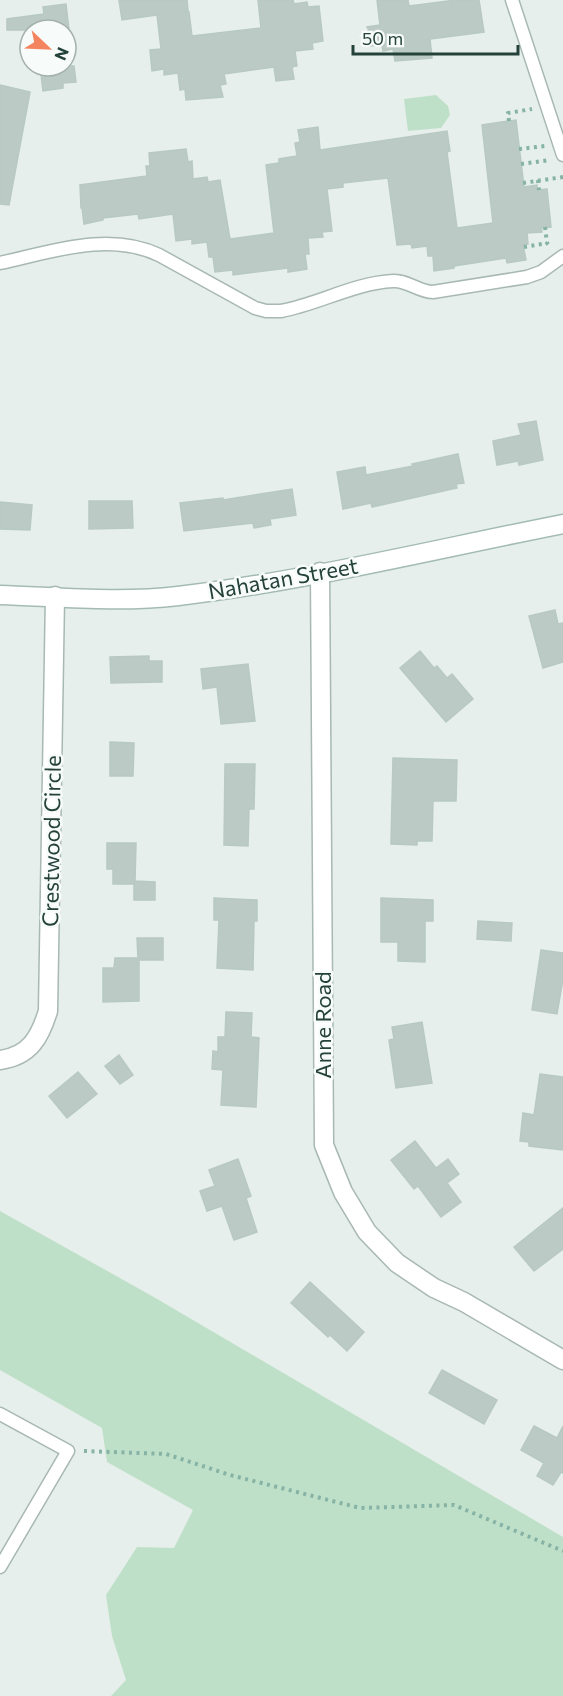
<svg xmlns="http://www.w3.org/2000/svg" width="563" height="1696" font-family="Commissioner,sans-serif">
	<rect width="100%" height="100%" fill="#e6efeb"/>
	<g fill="#bfe0c8">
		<polygon points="436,95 448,106 450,115 441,128 408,131 404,99"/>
		<polygon points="0,1211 152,1296 563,1537 563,1696 107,1696 111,1696 126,1680 112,1636 106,1595 137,1547 174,1548 193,1510 107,1462 102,1428 0,1370"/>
	</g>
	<g fill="#bbcac4" stroke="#b8c9c2" stroke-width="1.5">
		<polygon points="119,0 187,0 188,11 183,12 189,12 192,36 261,28 258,0 293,0 294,4 307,2 308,7 319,6 323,41 312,43 313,49 295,51 297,66 292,67 294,79 276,81 274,67 224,74 226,84 220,85 223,97 186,100 185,89 180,90 178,73 164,75 164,69 152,71 150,50 161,49 157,15 122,20"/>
		<polygon points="377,0 408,0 409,6 456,0 479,0 484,32 430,39 432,58 395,61 393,49 383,51 382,45 370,46 367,27 380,25"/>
		<polygon points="66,4 69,30 7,30 7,19 44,14 43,7"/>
		<polygon points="40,66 74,66 76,82 63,83 63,88 43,91"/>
		<polygon points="0,85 30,92 9,205 0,204"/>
		<polygon points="516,120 524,187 537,185 537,190 547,189 551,227 541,228 542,232 527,233 528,244 523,245 526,260 507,263 506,258 454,266 454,268 434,271 433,256 428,256 427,246 412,248 411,244 397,245 388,178 343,183 343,187 327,189 332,231 322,232 323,237 308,238 309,254 305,254 307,269 288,272 288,268 233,275 233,270 215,272 213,257 209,257 207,242 192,244 192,239 176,241 173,214 139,219 138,214 103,218 103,220 84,224 82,208 81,208 80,185 147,176 146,166 150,166 149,153 186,149 188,162 192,161 193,179 207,177 208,182 220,180 230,239 274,233 266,165 279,163 279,159 297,156 295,143 300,142 298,130 318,127 320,150 447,131 450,151 447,152 457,228 493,223 482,125"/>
		<polygon points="536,421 543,460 519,465 518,461 497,465 493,441 521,435 518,424"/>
		<polygon points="458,454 464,483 456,484 457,488 372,507 371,503 343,509 337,472 365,467 366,475 413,466 412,464"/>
		<polygon points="292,489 296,515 270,519 271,525 254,528 253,523 184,531 180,503 223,498 223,500"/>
		<polygon points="89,501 132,501 133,528 89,529"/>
		<polygon points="0,502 32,505 30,530 0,529"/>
		<polygon points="555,610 558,624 563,623 563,662 543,668 529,616"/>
		<polygon points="420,651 434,668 437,666 447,678 452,674 473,699 446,722 400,668"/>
		<polygon points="149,656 149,661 162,661 162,682 111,683 110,657"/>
		<polygon points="248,664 255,721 221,724 217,687 203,689 201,669"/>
		<polygon points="110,742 134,743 133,776 110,776"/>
		<polygon points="393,758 457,760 456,801 433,801 432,841 417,841 417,845 391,844"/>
		<polygon points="225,764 255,764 254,809 249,809 248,846 224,845"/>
		<polygon points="107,843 136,843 135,881 155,882 155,900 134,900 134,884 113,884 113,869 107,869"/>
		<polygon points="214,898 257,900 257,921 254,921 253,970 217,968 219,920 214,920"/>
		<polygon points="381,898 433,900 433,921 425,921 425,962 398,961 398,942 381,942"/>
		<polygon points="478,921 512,923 511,941 477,939"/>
		<polygon points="137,938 163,938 163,960 139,960 139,1001 103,1002 103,968 114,968 115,958 138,958"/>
		<polygon points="541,950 563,953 563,979 557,1014 532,1010"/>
		<polygon points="226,1012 252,1013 251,1037 259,1038 256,1107 221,1105 223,1070 212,1069 213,1051 218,1052 218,1037 225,1037"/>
		<polygon points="422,1022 432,1083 396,1088 389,1040 394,1039 392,1027"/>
		<polygon points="119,1055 133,1075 120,1084 105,1066"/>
		<polygon points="78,1072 97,1094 67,1118 49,1096"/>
		<polygon points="540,1074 563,1077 563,1150 529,1146 529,1142 520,1141 523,1113 534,1115"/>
		<polygon points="415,1141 436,1168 448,1159 459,1174 447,1183 461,1202 441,1217 418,1186 414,1189 391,1160"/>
		<polygon points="238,1159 251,1196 246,1198 257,1232 234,1240 222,1206 207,1211 200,1191 215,1186 209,1170"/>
		<polygon points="563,1208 563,1249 534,1271 514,1247"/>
		<polygon points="310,1282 364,1332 347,1351 330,1335 328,1337 291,1303"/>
		<polygon points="442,1370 497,1400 484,1424 429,1393"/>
		<polygon points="534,1426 557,1438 563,1426 563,1473 561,1472 553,1485 537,1476 544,1463 521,1450"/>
	</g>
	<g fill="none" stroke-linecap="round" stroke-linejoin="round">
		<defs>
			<g id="lane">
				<polyline points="512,0 563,155"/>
				<path d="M0 263C51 252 109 231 159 255L255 308 266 311H281C319 304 354 283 393 281 408 280 418 292 433 292L527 277 541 272 563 256"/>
				<polyline points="0,1414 68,1451 0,1567"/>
			</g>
			<g id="street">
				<polyline points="320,572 324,1145 343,1192 367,1232 397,1263 434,1288 464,1302 563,1360"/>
				<path d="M0 1060C30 1056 40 1037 48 1011L55 596"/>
			</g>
			<path id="secondary" d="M0 595C59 597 119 603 178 596 306 581 436 549 563 524"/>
		</defs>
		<use href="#lane" stroke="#a8b8b2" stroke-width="15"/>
		<use href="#street" stroke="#a8b8b2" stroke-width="21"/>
		<use href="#secondary" stroke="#a4bbb3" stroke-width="21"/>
		<g stroke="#86b3a5" stroke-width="4" stroke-dasharray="3 4.5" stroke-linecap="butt">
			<polyline points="509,121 508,113 532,109"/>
			<polyline points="519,149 545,146"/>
			<polyline points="521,164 550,160"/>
			<polyline points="538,180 539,190"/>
			<polyline points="523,183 563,177"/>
			<polyline points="545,227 547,243 550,246"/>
			<polyline points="524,247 547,243"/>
			<polyline points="84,1451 166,1454 230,1475 360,1508 454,1505 563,1551"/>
		</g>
		<use href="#lane" stroke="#fff" stroke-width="12"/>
		<use href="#street" stroke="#fff" stroke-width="18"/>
		<use href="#secondary" stroke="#fff" stroke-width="18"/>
	</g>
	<g text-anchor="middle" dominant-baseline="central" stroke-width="5" stroke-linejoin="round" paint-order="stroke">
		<g font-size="22" fill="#24423a" stroke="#f7fbf9">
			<text transform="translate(283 578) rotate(-10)">Nahatan Street</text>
			<text transform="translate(51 841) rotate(-89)">Crestwood Circle</text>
			<text transform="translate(322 1025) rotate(-90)">Anne Road</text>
		</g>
	</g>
	<g transform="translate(48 48) rotate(113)"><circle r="28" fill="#f7fbf9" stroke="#a3b1ad" stroke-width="1.5"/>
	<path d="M0-4.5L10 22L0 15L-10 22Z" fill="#f4845f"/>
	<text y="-9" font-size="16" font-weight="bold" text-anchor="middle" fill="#24423a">N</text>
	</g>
	<path d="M353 45v9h165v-9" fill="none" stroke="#24423a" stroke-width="3"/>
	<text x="362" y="45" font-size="18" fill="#24423a" stroke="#f7fbf9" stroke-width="4.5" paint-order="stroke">50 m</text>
</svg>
